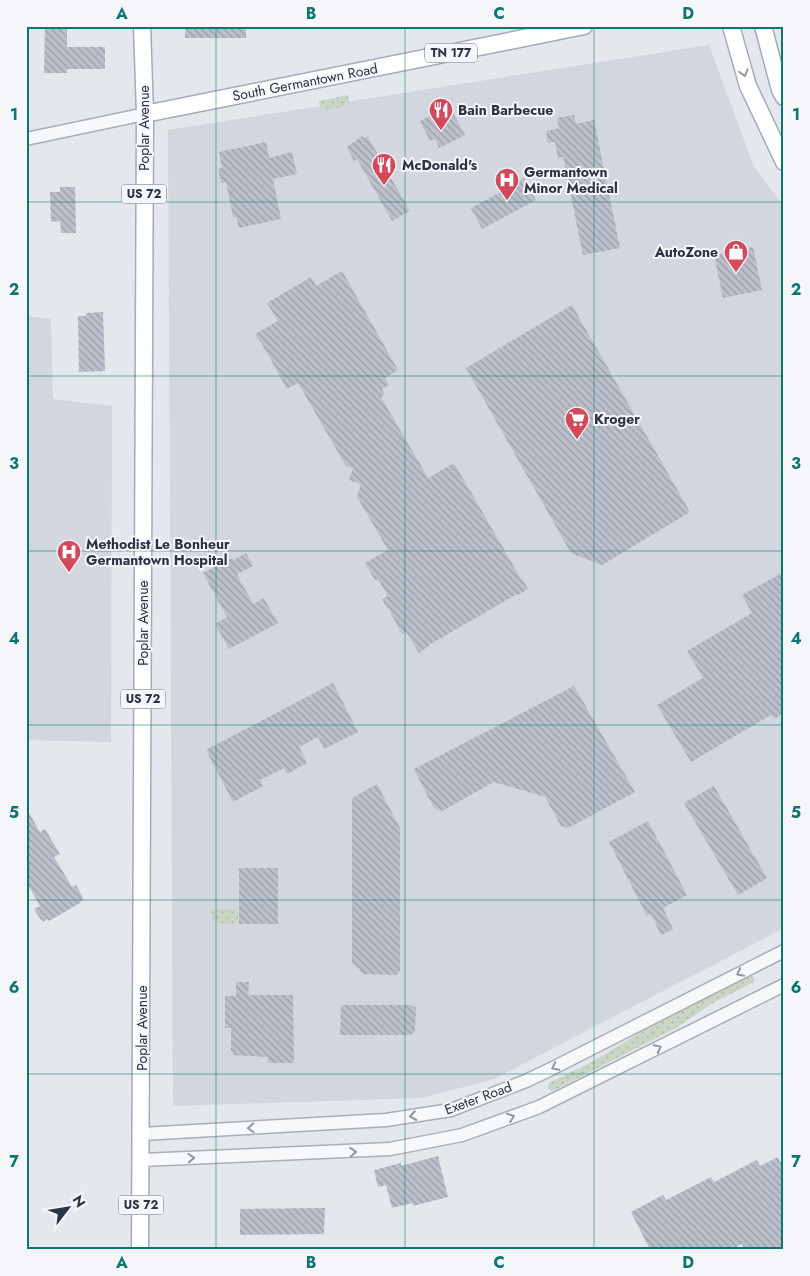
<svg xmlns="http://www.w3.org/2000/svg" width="810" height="1276" font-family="Jost,sans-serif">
	<defs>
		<pattern id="grass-dots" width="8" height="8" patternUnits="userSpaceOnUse" patternTransform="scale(1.25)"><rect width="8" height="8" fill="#c9d6c5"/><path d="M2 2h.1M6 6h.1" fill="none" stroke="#adb8ab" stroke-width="1.8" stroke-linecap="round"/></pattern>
		<pattern id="building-back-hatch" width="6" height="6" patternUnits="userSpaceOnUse" patternTransform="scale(1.25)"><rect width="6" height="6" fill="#bbc0ca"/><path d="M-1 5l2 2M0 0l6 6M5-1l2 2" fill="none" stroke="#989da6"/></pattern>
	</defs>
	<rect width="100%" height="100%" fill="#e4e7ec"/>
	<g fill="#d2d6de">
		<polygon points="709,45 754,167 784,207 784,928 494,1079 422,1098 173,1106 168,130"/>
		<polygon points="26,316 51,319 53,399 112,406 111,742 26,740"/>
	</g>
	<g fill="url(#grass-dots)">
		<polygon points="348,95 349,102 346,106 324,110 320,107 319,101"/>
		<polygon points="211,909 238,909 238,924 216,923 212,919"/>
		<polygon points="749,975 753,976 755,979 754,982 711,1004 676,1028 553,1091 548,1089 549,1083 592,1062 656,1023"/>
	</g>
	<g fill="url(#building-back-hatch)">
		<rect x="185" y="26" width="61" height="12"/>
		<polygon points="45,27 67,28 67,47 105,47 105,69 67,69 67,73 44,73"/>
		<polygon points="449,105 465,135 439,148 435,139 430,141 420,121"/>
		<polygon points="574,115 576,124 594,120 620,248 583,255 563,157 558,158 555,142 548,143 546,131 559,128 557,118"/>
		<polygon points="362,136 363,138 367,136 410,211 392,221 357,159 354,161 347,147"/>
		<polygon points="266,142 269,158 292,152 297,174 273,179 281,219 239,228 236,217 233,217 226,182 221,183 218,169 222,168 219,152"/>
		<polygon points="524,178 536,200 482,229 471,208 514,185 513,184"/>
		<polygon points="60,187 75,187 76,233 61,233 60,221 51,222 50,192 60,192"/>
		<polygon points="753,247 762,290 723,298 714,255"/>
		<polygon points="342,271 398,370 385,378 389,385 382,389 385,395 381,397 428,478 454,463 521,579 522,579 528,589 518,595 517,594 429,645 429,646 419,653 406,632 402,634 388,608 387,608 382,599 388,596 378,579 375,580 365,563 388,550 357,497 361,484 349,480 353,468 346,466 298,383 287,389 261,342 260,342 255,334 278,321 267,303 311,277 316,286"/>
		<polygon points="572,305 690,512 602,565 571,553 466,368"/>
		<polygon points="103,312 105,371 79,372 78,316 86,316 86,313"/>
		<polygon points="246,553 253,566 237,574 253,604 264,598 278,623 229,649 215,624 227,617 203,573 232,558 234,560"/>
		<polygon points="784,572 784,713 774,719 771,715 691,762 657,705 703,678 687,651 752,613 742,595"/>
		<polygon points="333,683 358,732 324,749 318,737 299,747 307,763 287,774 284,768 260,780 263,786 233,802 206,750"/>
		<polygon points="574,686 635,792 568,828 561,826 545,797 494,782 442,811 434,808 414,769"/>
		<polygon points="377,784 400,828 400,971 396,975 363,974 352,963 352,798"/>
		<polygon points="714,786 767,878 738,895 684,803"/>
		<polygon points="26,808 40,832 45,829 60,854 54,857 72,887 76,885 82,896 83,900 80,902 80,903 49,921 47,919 43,922 42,919 41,920 34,909 40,906 30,888 26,890"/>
		<polygon points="648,821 687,895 663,908 673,929 661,935 651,914 647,916 609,842"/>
		<rect x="239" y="868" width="39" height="56"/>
		<polygon points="236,982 249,982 248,995 293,995 294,1063 268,1063 268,1057 233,1055 233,1051 231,1051 231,1028 225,1028 225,996 236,996"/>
		<polygon points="341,1005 411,1005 416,1008 415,1032 410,1035 340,1035"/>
		<polygon points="438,1156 448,1197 413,1206 412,1203 392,1208 386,1185 378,1187 374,1170 401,1163 401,1166"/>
		<polygon points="778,1157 780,1162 784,1160 784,1250 745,1250 742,1244 731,1250 650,1250 631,1212 663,1195 666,1200 711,1177 714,1182 757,1160 760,1166"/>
		<polygon points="325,1208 324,1234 240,1235 240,1209"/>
	</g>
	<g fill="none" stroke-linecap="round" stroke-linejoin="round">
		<defs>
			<g id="minor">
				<polyline points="26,139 145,114"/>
				<polyline points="142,1134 386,1120 451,1110 526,1081 551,1069 784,951"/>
				<polyline points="142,1160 390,1149 462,1135 539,1107 784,985"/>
			</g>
			<g id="major">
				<polyline points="731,26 748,86 784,162"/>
				<polyline points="763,26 780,90 784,97"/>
				<polyline points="145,114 584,26"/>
				<polyline points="140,1250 145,114 142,26"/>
			</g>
		</defs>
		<use href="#minor" stroke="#a9aeb7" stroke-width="15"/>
		<use href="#major" stroke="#a3abb8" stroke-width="19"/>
		<use href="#minor" stroke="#f7f8fa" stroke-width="12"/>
		<use href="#major" stroke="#fff" stroke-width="16"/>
	</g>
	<defs><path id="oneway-chevron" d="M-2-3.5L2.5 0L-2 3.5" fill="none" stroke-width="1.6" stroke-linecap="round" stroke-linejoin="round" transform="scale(1.25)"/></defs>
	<use stroke="#959aa2" href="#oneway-chevron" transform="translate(744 73) rotate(74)"/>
	<g stroke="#9196a0">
		<use href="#oneway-chevron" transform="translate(740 973) rotate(153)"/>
		<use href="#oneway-chevron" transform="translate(658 1048) rotate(-26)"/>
		<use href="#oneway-chevron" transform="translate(555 1067) rotate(154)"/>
		<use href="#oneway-chevron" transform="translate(413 1116) rotate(171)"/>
		<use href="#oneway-chevron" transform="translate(511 1117) rotate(-20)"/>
		<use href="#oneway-chevron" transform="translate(251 1128) rotate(177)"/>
		<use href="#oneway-chevron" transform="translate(353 1152) rotate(-4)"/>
		<use href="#oneway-chevron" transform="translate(191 1158) rotate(-2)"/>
	</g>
	<path fill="none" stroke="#0f766e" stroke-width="1" stroke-opacity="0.55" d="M216 26V1250M405 26V1250M594 26V1250M26 202H784M26 376H784M26 551H784M26 725H784M26 900H784M26 1074H784"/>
	<defs>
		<symbol id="restaurant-pin" viewBox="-11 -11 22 30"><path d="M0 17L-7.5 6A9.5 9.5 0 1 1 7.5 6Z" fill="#d1495b" stroke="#f4f6f9"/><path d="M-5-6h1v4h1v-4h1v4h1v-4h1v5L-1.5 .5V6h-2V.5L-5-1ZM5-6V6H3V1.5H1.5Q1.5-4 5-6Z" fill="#fff"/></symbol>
		<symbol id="hospital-pin" viewBox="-11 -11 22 30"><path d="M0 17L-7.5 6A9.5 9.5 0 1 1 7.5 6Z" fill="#d1495b" stroke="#f4f6f9"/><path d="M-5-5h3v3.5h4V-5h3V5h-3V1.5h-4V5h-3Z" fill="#fff"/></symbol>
		<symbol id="shop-pin" viewBox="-11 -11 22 30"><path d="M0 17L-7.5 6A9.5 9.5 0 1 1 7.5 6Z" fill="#d1495b" stroke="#f4f6f9"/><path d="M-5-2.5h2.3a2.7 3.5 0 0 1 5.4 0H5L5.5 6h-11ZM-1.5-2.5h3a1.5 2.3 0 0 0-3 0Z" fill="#fff"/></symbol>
		<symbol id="supermarket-pin" viewBox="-11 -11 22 30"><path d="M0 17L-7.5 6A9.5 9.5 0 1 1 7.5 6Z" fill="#d1495b" stroke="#f4f6f9"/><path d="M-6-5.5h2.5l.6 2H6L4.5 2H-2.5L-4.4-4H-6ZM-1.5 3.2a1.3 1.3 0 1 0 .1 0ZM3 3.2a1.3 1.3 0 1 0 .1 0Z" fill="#fff"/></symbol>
	</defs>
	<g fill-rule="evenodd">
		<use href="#restaurant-pin" x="427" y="96" width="28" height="38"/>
		<use href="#restaurant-pin" x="370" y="151" width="28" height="38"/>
		<use href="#hospital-pin" x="493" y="166" width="28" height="38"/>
		<use href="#shop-pin" x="722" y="238" width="28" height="38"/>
		<use href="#supermarket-pin" x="563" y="405" width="28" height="38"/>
		<use href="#hospital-pin" x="55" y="538" width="28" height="38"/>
	</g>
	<g text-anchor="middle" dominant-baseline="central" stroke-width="4" stroke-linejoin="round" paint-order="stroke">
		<g fill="#f4f6f9" stroke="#676e7b" stroke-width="1">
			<rect x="425" y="43.5" width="52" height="19" rx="4"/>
			<rect x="121.5" y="184.5" width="45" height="19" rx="4"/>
			<rect x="120.5" y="689.5" width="45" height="19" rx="4"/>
			<rect x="118.5" y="1195.5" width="45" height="19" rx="4"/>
		</g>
		<g font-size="12" font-weight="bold" fill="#2b3445">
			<text x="451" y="53">TN 177</text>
			<text x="144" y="194">US 72</text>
			<text x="143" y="699">US 72</text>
			<text x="141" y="1205">US 72</text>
		</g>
		<g font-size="14" fill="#2b3445" stroke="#f4f6f9">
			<text transform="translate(305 82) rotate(-11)">South Germantown Road</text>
			<text transform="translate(144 128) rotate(-90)">Poplar Avenue</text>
			<text transform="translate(143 623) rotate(-90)">Poplar Avenue</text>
			<text transform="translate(142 1028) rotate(-90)">Poplar Avenue</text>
			<text transform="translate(478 1098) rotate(-20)">Exeter Road</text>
		</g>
		<g font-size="14" font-weight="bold" fill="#2b3445" stroke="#f4f6f9" text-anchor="start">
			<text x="458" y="110">Bain Barbecue</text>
			<text x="402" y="165">McDonald's</text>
			<text x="524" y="172">Germantown<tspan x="524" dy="16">Minor Medical</tspan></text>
			<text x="718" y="252" text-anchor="end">AutoZone</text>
			<text x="594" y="419">Kroger</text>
			<text x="86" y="544">Methodist Le Bonheur<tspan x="86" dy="16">Germantown Hospital</tspan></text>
		</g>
	</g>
	<rect width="810" height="1276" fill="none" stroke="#f4f6f9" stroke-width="55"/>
	<g transform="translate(68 1208) rotate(59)" stroke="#f4f6f9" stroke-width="4" paint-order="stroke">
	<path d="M0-4L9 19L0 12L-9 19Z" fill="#2b3445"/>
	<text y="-8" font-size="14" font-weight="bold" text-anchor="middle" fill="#2b3445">N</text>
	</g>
	<rect x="28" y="28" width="754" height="1220" fill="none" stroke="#0f766e" stroke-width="2"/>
	<g font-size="16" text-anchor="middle" font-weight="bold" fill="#0f766e">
		<text x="122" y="19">A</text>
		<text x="311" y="19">B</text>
		<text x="499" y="19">C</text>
		<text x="688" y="19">D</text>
		<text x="14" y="120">1</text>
		<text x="796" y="120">1</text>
		<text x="14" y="295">2</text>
		<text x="796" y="295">2</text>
		<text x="14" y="469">3</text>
		<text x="796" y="469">3</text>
		<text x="14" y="644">4</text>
		<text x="796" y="644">4</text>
		<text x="14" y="818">5</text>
		<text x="796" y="818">5</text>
		<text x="14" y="993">6</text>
		<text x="796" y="993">6</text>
		<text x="14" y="1167">7</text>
		<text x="796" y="1167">7</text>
		<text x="122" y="1268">A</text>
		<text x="311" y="1268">B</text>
		<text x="499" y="1268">C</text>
		<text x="688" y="1268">D</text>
	</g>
</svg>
